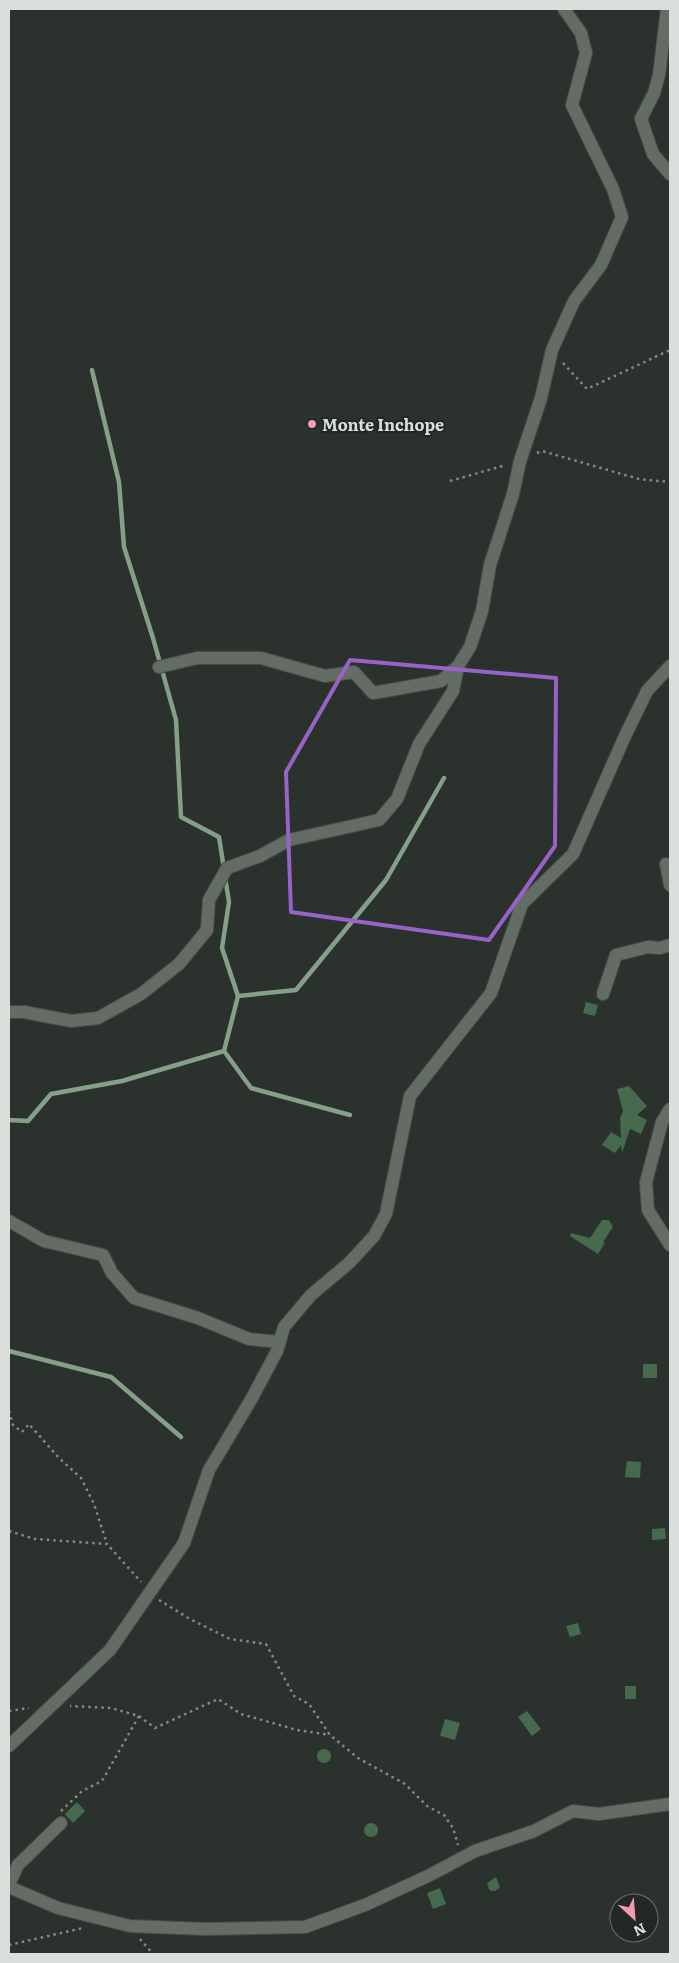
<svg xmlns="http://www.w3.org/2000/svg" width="679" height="1963" font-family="Literata,serif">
	<rect width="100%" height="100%" fill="#2b322d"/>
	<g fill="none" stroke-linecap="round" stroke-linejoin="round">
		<g stroke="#84a089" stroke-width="4.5">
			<polyline points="92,370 119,482 124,547 153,638 176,720 181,817 219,837 224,869"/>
			<polyline points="225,877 229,902 222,948 238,996"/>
			<polyline points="224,1051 238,996 296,990 386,880 444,778"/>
			<polyline points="9,1120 28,1121 51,1094 122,1081 224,1051 251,1088 350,1115"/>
			<polyline points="9,1351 111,1377 181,1437"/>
		</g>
	</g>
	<g fill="#456a4d">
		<polygon points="586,1002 598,1005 595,1016 583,1013"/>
		<polygon points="629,1086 647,1106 637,1115 647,1120 641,1134 630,1129 622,1153 621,1145 615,1153 602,1145 611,1132 621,1138 620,1118 623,1111 617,1089"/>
		<polygon points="602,1220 609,1220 613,1227 603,1242 605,1243 598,1254 570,1236 571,1233 590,1238"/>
		<rect x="643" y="1364" width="14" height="14"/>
		<polygon points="627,1461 641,1462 640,1478 625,1477"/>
		<polygon points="665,1528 666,1539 652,1540 652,1529"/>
		<polygon points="578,1623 581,1634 570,1637 566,1626"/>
		<rect x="625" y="1686" width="11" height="13"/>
		<polygon points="527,1711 541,1729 532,1736 518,1717"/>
		<polygon points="445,1719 460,1723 455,1740 440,1736"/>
		<circle cx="324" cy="1756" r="7"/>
		<polygon points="77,1802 85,1811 73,1823 65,1814"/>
		<circle cx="371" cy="1830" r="7"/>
		<polygon points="496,1877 500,1887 495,1891 491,1891 489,1889 487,1883"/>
		<polygon points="440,1888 446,1904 433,1909 427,1893"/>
	</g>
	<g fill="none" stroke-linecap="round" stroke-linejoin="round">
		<defs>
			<g id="minor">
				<polyline points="667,9 659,75 654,93 641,119 653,154 670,174"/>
				<polyline points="159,667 197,658 261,658 325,676 354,672 373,693 441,681 458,666 470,647 482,611 490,565 513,494 520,461 541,398 552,350 574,301 601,265 622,217 613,189 572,105 586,53 581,33 564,9"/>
				<polyline points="666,864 670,885"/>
				<polyline points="603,994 616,955 648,947 660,948 670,945"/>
				<polyline points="9,1012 24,1012 71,1021 98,1018 141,994 179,964 207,930 209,900 227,868 260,856 289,840 379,820 397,799 419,744 453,691 458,666"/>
				<polyline points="670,1109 662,1122 646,1182 648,1210 670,1245"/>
				<polyline points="9,1221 44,1241 103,1255 112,1273 134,1298 198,1318 249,1339 279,1342"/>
				<polyline points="9,1746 110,1650 184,1543 209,1470 252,1398 277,1351 284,1327 311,1295 349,1263 374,1236 386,1214 410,1096 491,993 522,904 573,854 625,736 647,691 670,666"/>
				<polyline points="9,1884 18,1865 61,1823"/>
				<polyline points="9,1887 58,1908 130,1926 205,1929 305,1927 365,1905 430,1875 475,1851 534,1831 573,1811 599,1814 670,1804"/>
			</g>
		</defs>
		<use href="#minor" stroke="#484d48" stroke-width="14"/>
		<g stroke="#848a85" stroke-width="2.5" stroke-dasharray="2.5 4" stroke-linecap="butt">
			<polyline points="563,363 587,389 670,350"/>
			<polyline points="537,453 542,451 639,479 670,482"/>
			<polyline points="450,481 506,465"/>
			<polyline points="9,1411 13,1425 22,1432 29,1424 59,1458 81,1478 94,1504 107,1544"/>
			<polyline points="9,1531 35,1539 107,1544 141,1582"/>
			<polyline points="159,1600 190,1619 230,1639 266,1644 294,1696 309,1704 330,1735 358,1758 405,1784 427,1806 444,1815 453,1828 458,1845"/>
			<polyline points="9,1711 29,1708"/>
			<polyline points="139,1716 155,1728 218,1699 241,1714 297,1730 330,1735"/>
			<polyline points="61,1811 82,1791 102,1781 139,1716 111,1708 70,1706"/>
			<polyline points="140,1939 153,1954"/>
			<polyline points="9,1945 83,1928"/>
		</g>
		<use href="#minor" stroke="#646c66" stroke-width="12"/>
	</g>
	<path fill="none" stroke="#9862c7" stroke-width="4" stroke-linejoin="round" d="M350 660 556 678 555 846 489 940 291 912 286 772Z"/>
	<circle fill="#f09ab4" stroke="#222823" stroke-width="2" cx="312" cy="424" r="5"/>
	<g text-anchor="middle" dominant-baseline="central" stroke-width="4" stroke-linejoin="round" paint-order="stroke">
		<g font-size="16" font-weight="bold" fill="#dbdfdb" stroke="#222823" text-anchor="start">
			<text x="322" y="424">Monte Inchope</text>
		</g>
	</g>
	<rect width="679" height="1963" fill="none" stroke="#dbdfdb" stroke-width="20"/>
	<g transform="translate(634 1918) rotate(154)"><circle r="24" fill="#222823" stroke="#6c716d"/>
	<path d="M0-4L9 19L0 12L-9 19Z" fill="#f09ab4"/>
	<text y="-8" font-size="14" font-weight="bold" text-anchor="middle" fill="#dbdfdb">N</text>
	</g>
</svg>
